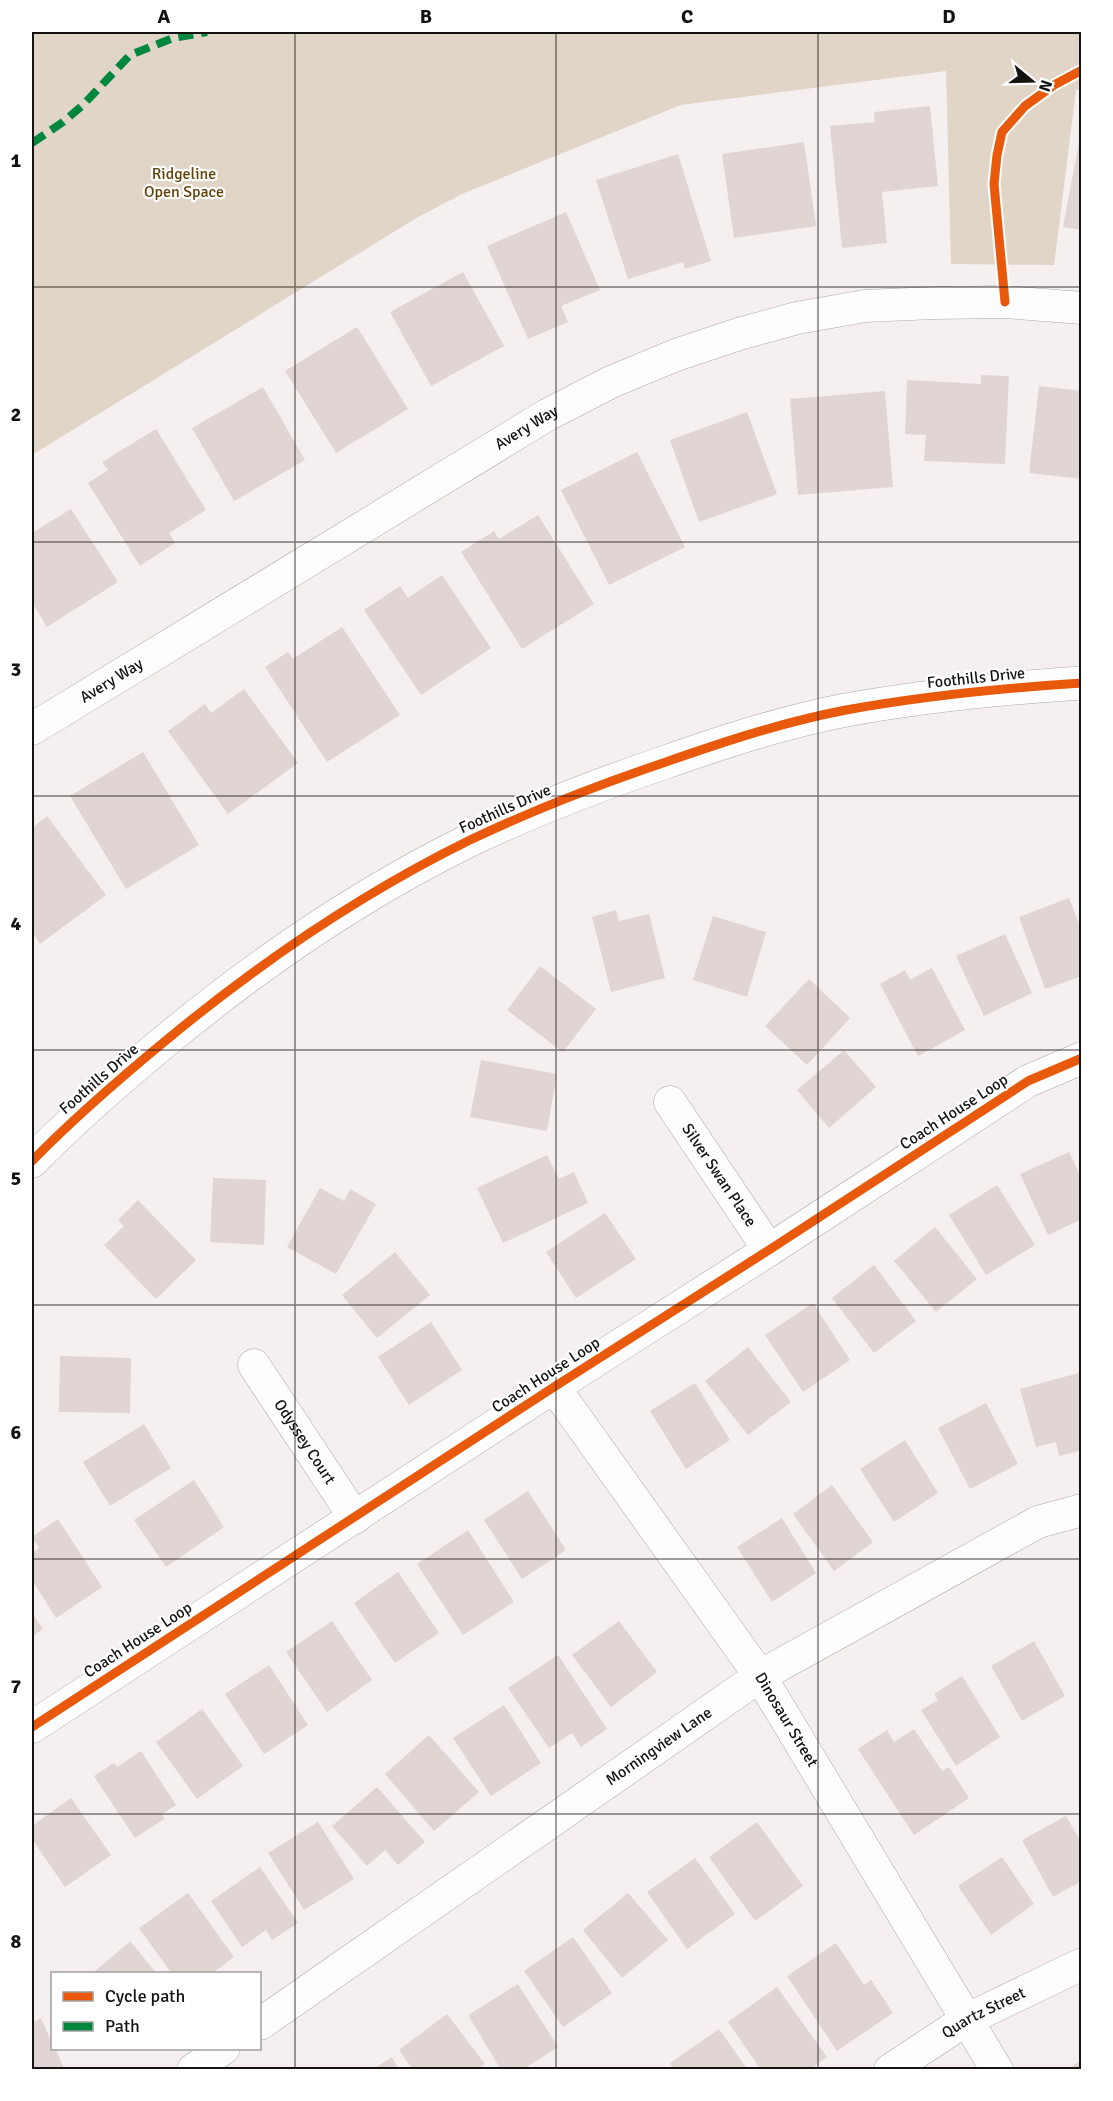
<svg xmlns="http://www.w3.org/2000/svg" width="1113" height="2101" font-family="Signika,sans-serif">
	<rect width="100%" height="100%" fill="#f5eff0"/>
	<polygon fill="#e1d5c8" points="32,32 1081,32 1081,90 1076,90 1054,265 951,264 946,71 681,105 462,194 418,217 32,455"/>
	<g fill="#e0d5d3">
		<polygon points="930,106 938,186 882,192 887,243 842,248 830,126 875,122 874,112"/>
		<polygon points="1080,137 1082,137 1082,230 1063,227"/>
		<polygon points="804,142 816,226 734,238 722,154"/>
		<polygon points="678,154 711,261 685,269 683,262 628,279 596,180"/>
		<polygon points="566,212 600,290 561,306 568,322 528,339 487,246"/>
		<polygon points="463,272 504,346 431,386 390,312"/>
		<polygon points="357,327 408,409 336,453 285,371"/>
		<polygon points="981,375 1009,376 1005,464 924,461 926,435 905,434 907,380 981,384"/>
		<polygon points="1039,386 1082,391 1082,479 1029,473"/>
		<polygon points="263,387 305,460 234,501 192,428"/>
		<polygon points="885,391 893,487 798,495 790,399"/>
		<polygon points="747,412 777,494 699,522 670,440"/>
		<polygon points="156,429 206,510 169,533 175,543 140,566 88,483 108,470 102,462"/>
		<polygon points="637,452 685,547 609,585 561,490"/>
		<polygon points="71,509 118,582 47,627 32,602 32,533"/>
		<polygon points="538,515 594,604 522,649 461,552 494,531 499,539"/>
		<polygon points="442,575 491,648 421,695 364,610 400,586 408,598"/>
		<polygon points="342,627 400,715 327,762 265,667 288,652 293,659"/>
		<polygon points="244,689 298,763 228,814 168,731 205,704 211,713"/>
		<polygon points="143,752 199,845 126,889 70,796"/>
		<polygon points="47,816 106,895 40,944 32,932 32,828"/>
		<polygon points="1069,898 1082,932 1082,976 1045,989 1019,917"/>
		<polygon points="616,910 619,921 649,914 665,978 611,992 592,917"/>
		<polygon points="713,916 766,932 747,997 693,980"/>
		<polygon points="1005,934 1032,993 984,1016 956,956"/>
		<polygon points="540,966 596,1009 563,1052 507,1010"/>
		<polygon points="932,968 965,1030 918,1056 880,984 905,970 910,980"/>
		<polygon points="809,979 850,1018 807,1065 765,1026"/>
		<polygon points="844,1050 876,1087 829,1128 797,1090"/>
		<polygon points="481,1060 557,1074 547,1131 470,1117"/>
		<polygon points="1069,1152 1082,1179 1082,1219 1048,1235 1020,1174"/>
		<polygon points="547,1155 559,1179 574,1172 588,1203 503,1243 477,1188"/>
		<polygon points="213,1178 266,1180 264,1245 210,1242"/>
		<polygon points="997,1185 1035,1245 986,1275 949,1215"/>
		<polygon points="320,1188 344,1201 350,1189 376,1204 336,1274 287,1247"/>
		<polygon points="138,1200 196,1260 156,1299 104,1245 124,1226 118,1220"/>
		<polygon points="605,1213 636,1259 576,1298 546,1252"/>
		<polygon points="935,1227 977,1279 936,1312 894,1261"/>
		<polygon points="395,1252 430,1295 377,1338 342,1295"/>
		<polygon points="874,1265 916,1321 874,1353 832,1298"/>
		<polygon points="813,1303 850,1360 803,1392 765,1335"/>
		<polygon points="431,1322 462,1370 409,1405 378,1357"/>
		<polygon points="748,1347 791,1402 748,1435 705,1381"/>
		<polygon points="60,1356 131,1358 130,1413 59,1412"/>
		<polygon points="1082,1372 1082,1450 1059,1456 1056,1442 1036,1447 1020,1389"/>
		<polygon points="695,1383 730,1440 686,1469 650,1411"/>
		<polygon points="986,1403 1018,1464 970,1489 938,1428"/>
		<polygon points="144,1424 171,1468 110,1506 83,1462"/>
		<polygon points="905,1440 938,1493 894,1522 860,1469"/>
		<polygon points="194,1480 224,1527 166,1567 134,1520"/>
		<polygon points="832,1485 873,1542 834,1571 793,1514"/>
		<polygon points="528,1491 566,1550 522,1579 484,1520"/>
		<polygon points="782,1518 816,1573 772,1602 737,1547"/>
		<polygon points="58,1519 102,1587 56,1618 32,1580 32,1553 39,1548 32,1537"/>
		<polygon points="468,1530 514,1602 463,1635 417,1564"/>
		<polygon points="398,1572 439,1633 395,1663 354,1603"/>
		<polygon points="32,1613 43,1629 32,1637"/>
		<polygon points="332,1621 372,1680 327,1712 286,1652"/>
		<polygon points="619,1621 657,1672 611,1707 572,1655"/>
		<polygon points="1034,1641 1065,1696 1022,1721 991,1666"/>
		<polygon points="558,1655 607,1729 581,1747 572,1733 549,1748 508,1688"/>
		<polygon points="269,1665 308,1725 264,1754 225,1694"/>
		<polygon points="962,1676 1000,1737 956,1766 921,1710 938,1700 934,1694"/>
		<polygon points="504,1705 541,1763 491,1796 453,1738"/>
		<polygon points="202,1709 243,1766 197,1799 156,1742"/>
		<polygon points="914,1729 942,1771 949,1767 969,1798 914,1835 858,1749 887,1730 894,1742"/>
		<polygon points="429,1735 479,1792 434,1831 385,1774"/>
		<polygon points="141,1751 176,1805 162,1814 164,1819 135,1838 94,1776 114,1763 117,1767"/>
		<polygon points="377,1787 425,1842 398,1865 385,1850 367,1866 332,1826"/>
		<polygon points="71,1798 111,1855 65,1887 32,1839 32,1826"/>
		<polygon points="1066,1816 1082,1844 1082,1881 1053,1897 1022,1840"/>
		<polygon points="318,1822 354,1879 304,1910 268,1853"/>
		<polygon points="757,1822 803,1886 755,1921 709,1857"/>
		<polygon points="1002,1857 1034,1904 991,1935 958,1886"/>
		<polygon points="695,1858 735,1914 687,1949 647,1892"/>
		<polygon points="260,1867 298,1923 272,1940 266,1930 242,1947 211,1901"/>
		<polygon points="188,1893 234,1957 211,1974 172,1974 139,1928"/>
		<polygon points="628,1893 668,1940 622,1978 583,1930"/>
		<polygon points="573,1937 612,1993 563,2027 524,1971"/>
		<polygon points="130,1941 157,1974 92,1974"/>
		<polygon points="836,1943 864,1985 871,1980 893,2013 837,2051 787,1976"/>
		<polygon points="518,1984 558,2047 522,2070 501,2070 468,2015"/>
		<polygon points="777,1987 827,2057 810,2070 761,2070 728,2022"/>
		<polygon points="447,2014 485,2064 478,2070 413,2070 399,2050"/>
		<polygon points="41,2018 52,2043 52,2048 55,2048 65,2070 32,2070 32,2023"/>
		<polygon points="719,2029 748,2070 674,2070 670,2063"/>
		<polygon points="392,2057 399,2070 372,2070"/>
		<polygon points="1082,2060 1082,2070 1073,2070 1072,2066"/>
	</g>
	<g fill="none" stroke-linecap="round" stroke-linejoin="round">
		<defs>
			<g id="street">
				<path id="s1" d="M32 729 547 415 611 382 676 355 739 334 797 318 865 306 934 303 1005 302 1082 308"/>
				<path id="s2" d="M670 1102 769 1250"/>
				<path id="s3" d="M254 1365 355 1518"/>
				<path id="s4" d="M554 1387 760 1676 997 2070"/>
				<polyline points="32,1727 554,1387 769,1250 1028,1081 1082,1058"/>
				<path id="s5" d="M260 2024 760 1676 1038 1522 1082 1510"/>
				<polyline points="193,2070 224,2048"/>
				<path id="s6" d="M890 2070 966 2020 1082 1964"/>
			</g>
			<path id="secondary" d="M32 1161C73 1119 118 1080 164 1042 258 964 360 894 470 840 533 810 598 785 663 763 723 742 783 722 846 710 924 696 1003 688 1082 683"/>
		</defs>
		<use href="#street" stroke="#aca8a8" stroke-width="33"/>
		<use href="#secondary" stroke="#aca8a8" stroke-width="34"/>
		<use href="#street" stroke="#fefdfd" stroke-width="32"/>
		<use href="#secondary" stroke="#fefdfd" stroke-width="33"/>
		<polyline stroke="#00873e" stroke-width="8" stroke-dasharray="15 8" stroke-linecap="butt" points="32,143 63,122 83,105 130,55 173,38 207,32"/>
		<defs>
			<g id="cycleway">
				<polyline points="1005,302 994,184 997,155 1002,132 1025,106 1054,85 1082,70"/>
				<path d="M32 1161C73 1119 118 1080 164 1042 258 964 360 894 470 840 533 810 598 785 663 763 723 742 783 722 846 710 924 696 1003 688 1082 683"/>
				<polyline points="32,1727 554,1387 769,1250 1028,1081 1082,1058"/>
			</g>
		</defs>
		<use href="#cycleway" stroke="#fff" stroke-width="13"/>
		<use href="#cycleway" stroke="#e8590c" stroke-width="9"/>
	</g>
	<path fill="none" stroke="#151212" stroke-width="1.5" stroke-opacity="0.55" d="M295 32V2070M556 32V2070M818 32V2070M32 287H1082M32 542H1082M32 796H1082M32 1050H1082M32 1305H1082M32 1559H1082M32 1814H1082"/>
	<g text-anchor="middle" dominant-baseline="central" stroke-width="4.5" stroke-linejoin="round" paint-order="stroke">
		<g font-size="16" fill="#5f3f05" stroke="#fff">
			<text x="184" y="174">Ridgeline<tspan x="184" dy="18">Open Space</tspan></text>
		</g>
		<g font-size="16" fill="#151212" stroke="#fff">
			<text stroke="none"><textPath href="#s1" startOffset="579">Avery Way</textPath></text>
			<text transform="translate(976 678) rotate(-6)">Foothills Drive</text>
			<text stroke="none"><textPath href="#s1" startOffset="93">Avery Way</textPath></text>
			<text transform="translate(505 809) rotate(-24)">Foothills Drive</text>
			<text transform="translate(99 1079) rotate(-41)">Foothills Drive</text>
			<text transform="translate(954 1112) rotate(-33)">Coach House Loop</text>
			<text stroke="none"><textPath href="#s2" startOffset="88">Silver Swan Place</textPath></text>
			<text transform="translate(546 1375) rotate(-33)">Coach House Loop</text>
			<text stroke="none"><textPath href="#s3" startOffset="92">Odyssey Court</textPath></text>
			<text transform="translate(138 1640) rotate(-33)">Coach House Loop</text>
			<text stroke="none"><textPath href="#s4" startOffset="406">Dinosaur Street</textPath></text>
			<text stroke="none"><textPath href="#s5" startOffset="486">Morningview Lane</textPath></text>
			<text stroke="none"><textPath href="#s6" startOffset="110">Quartz Street</textPath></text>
		</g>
	</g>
	<rect width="1113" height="2101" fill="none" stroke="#ffffff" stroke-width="66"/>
	<rect x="51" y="1972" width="210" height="78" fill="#ffffff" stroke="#a1a0a0" stroke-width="1.5"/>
	<rect x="63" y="1992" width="30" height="9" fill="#e8590c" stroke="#a1a0a0" stroke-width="1.5"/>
	<text x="105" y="2002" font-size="18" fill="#151212">Cycle path</text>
	<rect x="63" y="2022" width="30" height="9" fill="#00873e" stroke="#a1a0a0" stroke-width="1.5"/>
	<text x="105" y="2032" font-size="18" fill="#151212">Path</text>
	<g transform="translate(1032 81) rotate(109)" stroke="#ffffff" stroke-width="4.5" paint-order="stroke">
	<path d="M0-4.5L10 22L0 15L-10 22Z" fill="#151212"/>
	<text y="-9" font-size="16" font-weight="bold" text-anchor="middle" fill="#151212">N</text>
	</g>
	<rect x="33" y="33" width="1047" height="2035" fill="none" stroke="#151212" stroke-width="2"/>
	<g font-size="20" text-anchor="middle" font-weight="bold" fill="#151212">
		<text x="164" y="23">A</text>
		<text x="426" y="23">B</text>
		<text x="687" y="23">C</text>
		<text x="949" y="23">D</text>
		<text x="16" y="167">1</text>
		<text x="16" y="421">2</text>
		<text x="16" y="676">3</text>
		<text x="16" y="930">4</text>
		<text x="16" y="1185">5</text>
		<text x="16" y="1439">6</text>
		<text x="16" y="1693">7</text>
		<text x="16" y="1948">8</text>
	</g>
</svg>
